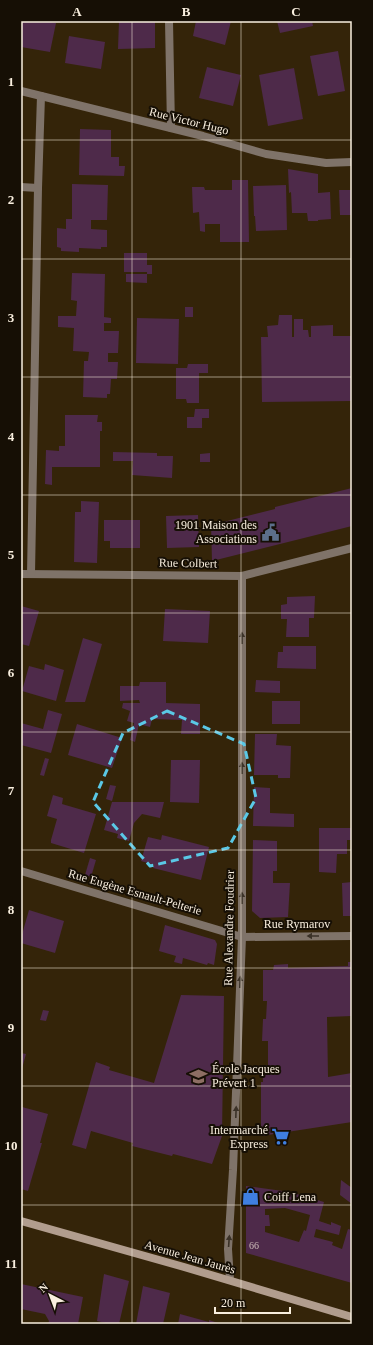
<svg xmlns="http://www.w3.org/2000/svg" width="373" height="1345" font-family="'Times New Roman',serif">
	<rect width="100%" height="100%" fill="#342409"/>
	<g fill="#4e2a4a" fill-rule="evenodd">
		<polygon points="21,21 46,21 56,23 50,52 21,47"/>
		<polygon points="119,21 155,21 155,48 118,49"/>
		<polygon points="196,21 231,21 225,45 193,36"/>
		<polygon points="277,21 312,21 313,26 280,33"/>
		<polygon points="69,36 105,42 101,69 65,63"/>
		<polygon points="338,51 345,91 318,96 310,56"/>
		<polygon points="207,67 241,75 233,106 199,98"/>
		<polygon points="294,68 303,119 268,126 259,75"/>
		<polygon points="80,129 111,130 111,157 119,157 119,166 125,166 124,176 79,175"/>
		<polygon points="288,169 318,174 318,193 330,192 331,219 318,220 318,221 308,221 307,213 292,213 291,192 289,193"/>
		<polygon points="232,180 248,180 249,242 220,242 220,224 205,224 205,232 200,231 199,212 193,213 192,187 204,187 205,190 232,190"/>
		<polygon points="72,184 108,185 107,220 91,220 91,229 107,230 107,247 101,247 101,249 79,248 79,252 61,251 61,248 57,247 57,228 66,229 66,219 72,219"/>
		<polygon points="286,185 287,230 256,231 255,216 254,216 253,186"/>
		<polygon points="339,190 352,190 352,215 340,215"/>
		<polygon points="124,253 147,253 147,265 152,265 152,274 147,274 147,272 124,272"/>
		<polygon points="72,273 105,274 104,317 111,318 111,323 104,323 104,331 119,331 118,353 108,353 108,362 118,362 117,379 111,379 110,394 107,394 107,398 83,397 84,361 88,361 89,352 73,351 74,328 58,327 58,316 76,316 77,301 71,300"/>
		<polygon points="126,274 147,274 147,283 126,282"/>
		<rect x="185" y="307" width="8" height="10"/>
		<polygon points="279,315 292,315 292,337 294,337 294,319 303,319 303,330 308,330 309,337 311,337 311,326 333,325 333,336 352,336 352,401 262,402 261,337 268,337 267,326 278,325"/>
		<polygon points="137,318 179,319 178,364 136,363"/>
		<polygon points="188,364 208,364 208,373 199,373 199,403 187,403 186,399 176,399 176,368 187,368"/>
		<polygon points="195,409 209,409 209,418 202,418 202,428 187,428 187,417 194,417"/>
		<polygon points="65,415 98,415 97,422 102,422 102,431 100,431 100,467 52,467 52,485 45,484 46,450 59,451 59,446 65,446"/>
		<polygon points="113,452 157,453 157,456 173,456 172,478 132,475 133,461 113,461"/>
		<polygon points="210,453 210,462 200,462 200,454"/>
		<polygon points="352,488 352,526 212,561 211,525 275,509 275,507"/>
		<polygon points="81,501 99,502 97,563 74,562 75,512 81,512"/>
		<polygon points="198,515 199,547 167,548 166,516"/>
		<polygon points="104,520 140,520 140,548 110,548 110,541 104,541"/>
		<polygon points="315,596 314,618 309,618 309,637 286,637 287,619 281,619 281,605 287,604 287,597"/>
		<polygon points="21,606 39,611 29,646 21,644"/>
		<polygon points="165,609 210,611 208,643 163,641"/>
		<polygon points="83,638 102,644 85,702 65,702"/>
		<polygon points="283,646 316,646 316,669 277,668 278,652 283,652"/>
		<polygon points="45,664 64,670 56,701 22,691 29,666 44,670"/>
		<polygon points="256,680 280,681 280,693 255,692"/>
		<polygon points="140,682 166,682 166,703 200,704 200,734 181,734 182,720 152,719 150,727 139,724 135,742 130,740 134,723 127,721 130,711 122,708 123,703 140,703 139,700 120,701 120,686 139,686"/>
		<rect x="272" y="701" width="28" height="23"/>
		<polygon points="48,710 62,714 51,753 21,745 21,723 43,729"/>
		<polygon points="77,724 122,738 112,768 68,755"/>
		<polygon points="255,734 277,734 276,745 291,746 290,778 278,778 278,775 254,775"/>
		<polygon points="45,758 49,759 44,776 40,775"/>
		<polygon points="171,760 200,760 199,803 170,802"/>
		<polygon points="110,785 116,786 112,801 106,799"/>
		<polygon points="254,787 270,788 270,813 294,814 294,827 253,826"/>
		<polygon points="53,795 63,798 62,804 96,814 84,853 51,843 51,840 57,819 47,816"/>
		<polygon points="112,802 164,802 160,818 142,814 134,823 129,841 117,838 118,834 104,830"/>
		<polygon points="319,828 352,828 352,840 347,840 347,854 337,854 336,873 319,872"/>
		<polygon points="162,835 209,847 201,880 153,868 154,865 141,861 148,837 161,840"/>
		<polygon points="253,840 277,841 277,871 273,871 273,883 290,883 288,917 260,918 252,911"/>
		<polygon points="90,858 96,860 91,877 85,875"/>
		<polygon points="352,882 352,916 343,916 342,883"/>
		<polygon points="29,910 64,921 55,953 21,943 21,938"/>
		<polygon points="165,925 215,940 217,944 214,965 208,963 207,965 183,958 182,964 174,962 176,956 159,951"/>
		<polygon points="348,962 352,962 352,1016 327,1017 328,1077 352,1073 352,1122 261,1136 261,1082 263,1082 262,1065 268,1065 268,1041 262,1041 263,1019 266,1019 267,1001 263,1001 263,970 273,970 274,965 288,964 288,968 348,966"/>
		<polygon points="181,995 224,996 222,1136 212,1164 173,1154 172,1156 132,1146 133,1143 91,1131 86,1149 72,1145 96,1062 110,1067 109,1070 154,1083"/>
		<polygon points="43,1010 49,1011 46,1021 40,1020"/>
		<polygon points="21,1053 26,1054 21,1072"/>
		<polygon points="22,1107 48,1114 40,1143 42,1143 28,1191 21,1189"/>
		<polygon points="341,1180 352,1188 352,1204 340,1195"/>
		<path d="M246 1186 290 1192 324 1202 319 1221 331 1225V1222L341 1226 339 1235 316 1229 314 1237 333 1242 332 1245 342 1249 348 1229 352 1230V1283L246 1253ZM285 1208 310 1215 306 1231 304 1230 299 1242 265 1232V1226H270L269 1215H265V1209Z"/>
		<polygon points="104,1274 129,1281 119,1324 110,1324 97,1321"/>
		<polygon points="21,1284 83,1297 78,1324 48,1324 49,1321 45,1314 21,1309"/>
		<polygon points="143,1286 170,1293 163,1324 136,1324"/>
		<polygon points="180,1314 209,1322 209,1320 221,1324 178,1324"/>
	</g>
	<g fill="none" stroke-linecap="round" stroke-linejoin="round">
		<g stroke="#7f7369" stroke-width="8">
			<polyline points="169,21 171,128"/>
			<polyline points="21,91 203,136 266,154 326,163 352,162"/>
			<polyline points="21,187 38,188"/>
			<polyline points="21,574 242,576 352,548"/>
			<polyline points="31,574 38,188 41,96"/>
			<polyline points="21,871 242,937 352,936"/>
			<polyline points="230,1280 228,1249 233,1170 242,937 242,576"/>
		</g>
		<polyline stroke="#b19d8e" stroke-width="8" points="21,1221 184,1267 352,1317"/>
	</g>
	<defs><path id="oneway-solid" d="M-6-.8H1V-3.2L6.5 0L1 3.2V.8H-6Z"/></defs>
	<g fill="#3b3228">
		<use href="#oneway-solid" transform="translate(242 638) rotate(-90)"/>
		<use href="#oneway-solid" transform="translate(242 768) rotate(-90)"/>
		<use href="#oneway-solid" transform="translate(242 898) rotate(-90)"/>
		<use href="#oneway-solid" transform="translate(313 936) rotate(180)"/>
		<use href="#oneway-solid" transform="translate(240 982) rotate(-88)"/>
		<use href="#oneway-solid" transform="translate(236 1112) rotate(-88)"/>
		<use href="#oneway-solid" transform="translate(229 1241) rotate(-86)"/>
	</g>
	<path fill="none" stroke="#5ac8e6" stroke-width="3" stroke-dasharray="8 5" stroke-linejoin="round" d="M167 711 244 744 256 798 228 848 150 866 93 802 123 733Z"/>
	<path fill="none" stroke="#f9efdf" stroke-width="1" stroke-opacity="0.55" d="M132 21V1324M241 21V1324M21 140H352M21 259H352M21 377H352M21 495H352M21 613H352M21 732H352M21 850H352M21 968H352M21 1086H352M21 1205H352"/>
	<defs>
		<symbol id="civic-bare" viewBox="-9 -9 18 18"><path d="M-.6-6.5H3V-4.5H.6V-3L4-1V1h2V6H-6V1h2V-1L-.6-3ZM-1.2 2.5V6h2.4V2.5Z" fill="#5c6f8a" stroke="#160f05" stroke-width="2.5" paint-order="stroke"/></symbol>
		<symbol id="school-bare" viewBox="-9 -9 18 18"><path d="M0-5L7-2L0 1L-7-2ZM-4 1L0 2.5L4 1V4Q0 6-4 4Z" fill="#8d6e63" stroke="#160f05" stroke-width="2.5" paint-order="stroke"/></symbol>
		<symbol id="supermarket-bare" viewBox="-9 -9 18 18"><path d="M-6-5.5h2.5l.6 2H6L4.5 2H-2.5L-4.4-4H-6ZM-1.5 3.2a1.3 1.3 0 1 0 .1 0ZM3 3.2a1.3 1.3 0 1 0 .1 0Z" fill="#3f7fe0" stroke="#160f05" stroke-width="2.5" paint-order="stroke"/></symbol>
		<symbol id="shop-bare" viewBox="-9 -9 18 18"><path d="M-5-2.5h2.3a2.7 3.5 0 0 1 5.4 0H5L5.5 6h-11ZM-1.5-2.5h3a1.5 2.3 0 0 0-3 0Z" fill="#3f7fe0" stroke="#160f05" stroke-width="2.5" paint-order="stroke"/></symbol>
	</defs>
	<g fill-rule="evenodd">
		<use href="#civic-bare" x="258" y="520" width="25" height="25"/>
		<use href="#school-bare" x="186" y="1064" width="25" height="25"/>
		<use href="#supermarket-bare" x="268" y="1124" width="25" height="25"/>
		<use href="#shop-bare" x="238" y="1184" width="25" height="25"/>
	</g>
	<g text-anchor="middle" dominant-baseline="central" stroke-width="4" stroke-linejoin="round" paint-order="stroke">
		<g font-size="10" fill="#cebeba">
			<text x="254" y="1245">66</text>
		</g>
		<g font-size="12" fill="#f9efdf" stroke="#160f05">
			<text transform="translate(189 121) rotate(14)">Rue Victor Hugo</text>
			<text transform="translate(188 563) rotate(1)">Rue Colbert</text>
			<text transform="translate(135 892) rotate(16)">Rue Eugène Esnault-Pelterie</text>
			<text x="297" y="924">Rue Rymarov</text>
			<text transform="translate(229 928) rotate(-89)">Rue Alexandre Foudrier</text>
			<text transform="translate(190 1257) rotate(16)">Avenue Jean Jaurès</text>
		</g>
		<g font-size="12" fill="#f9efdf" stroke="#160f05" text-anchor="end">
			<text x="257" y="525">1901 Maison des<tspan x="257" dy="14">Associations</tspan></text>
			<text x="212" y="1069" text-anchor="start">École Jacques<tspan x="212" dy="14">Prévert 1</tspan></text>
			<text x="268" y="1130">Intermarché<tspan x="268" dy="14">Express</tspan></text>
			<text x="264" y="1197" text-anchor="start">Coiff Lena</text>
		</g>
	</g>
	<rect width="373" height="1345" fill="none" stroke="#160f05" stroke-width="44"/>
	<g transform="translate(50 1295) rotate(318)" stroke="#160f05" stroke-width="3" paint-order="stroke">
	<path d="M0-3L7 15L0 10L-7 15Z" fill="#f9efdf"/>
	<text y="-6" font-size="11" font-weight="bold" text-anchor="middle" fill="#f9efdf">N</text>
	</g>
	<path d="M215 1307v6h75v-6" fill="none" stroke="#f9efdf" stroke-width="2"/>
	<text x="221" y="1307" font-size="12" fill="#f9efdf" stroke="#160f05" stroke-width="3" paint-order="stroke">20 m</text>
	<rect x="22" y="22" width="329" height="1301" fill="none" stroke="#f9efdf" stroke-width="1.5"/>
	<g font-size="13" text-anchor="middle" font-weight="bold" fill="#f9efdf">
		<text x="77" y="16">A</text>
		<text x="186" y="16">B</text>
		<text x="296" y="16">C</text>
		<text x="11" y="86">1</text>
		<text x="11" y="204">2</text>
		<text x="11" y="322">3</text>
		<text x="11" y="441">4</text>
		<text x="11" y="559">5</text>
		<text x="11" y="677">6</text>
		<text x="11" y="795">7</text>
		<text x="11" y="914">8</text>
		<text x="11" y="1032">9</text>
		<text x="11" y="1150">10</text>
		<text x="11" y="1268">11</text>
	</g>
</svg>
